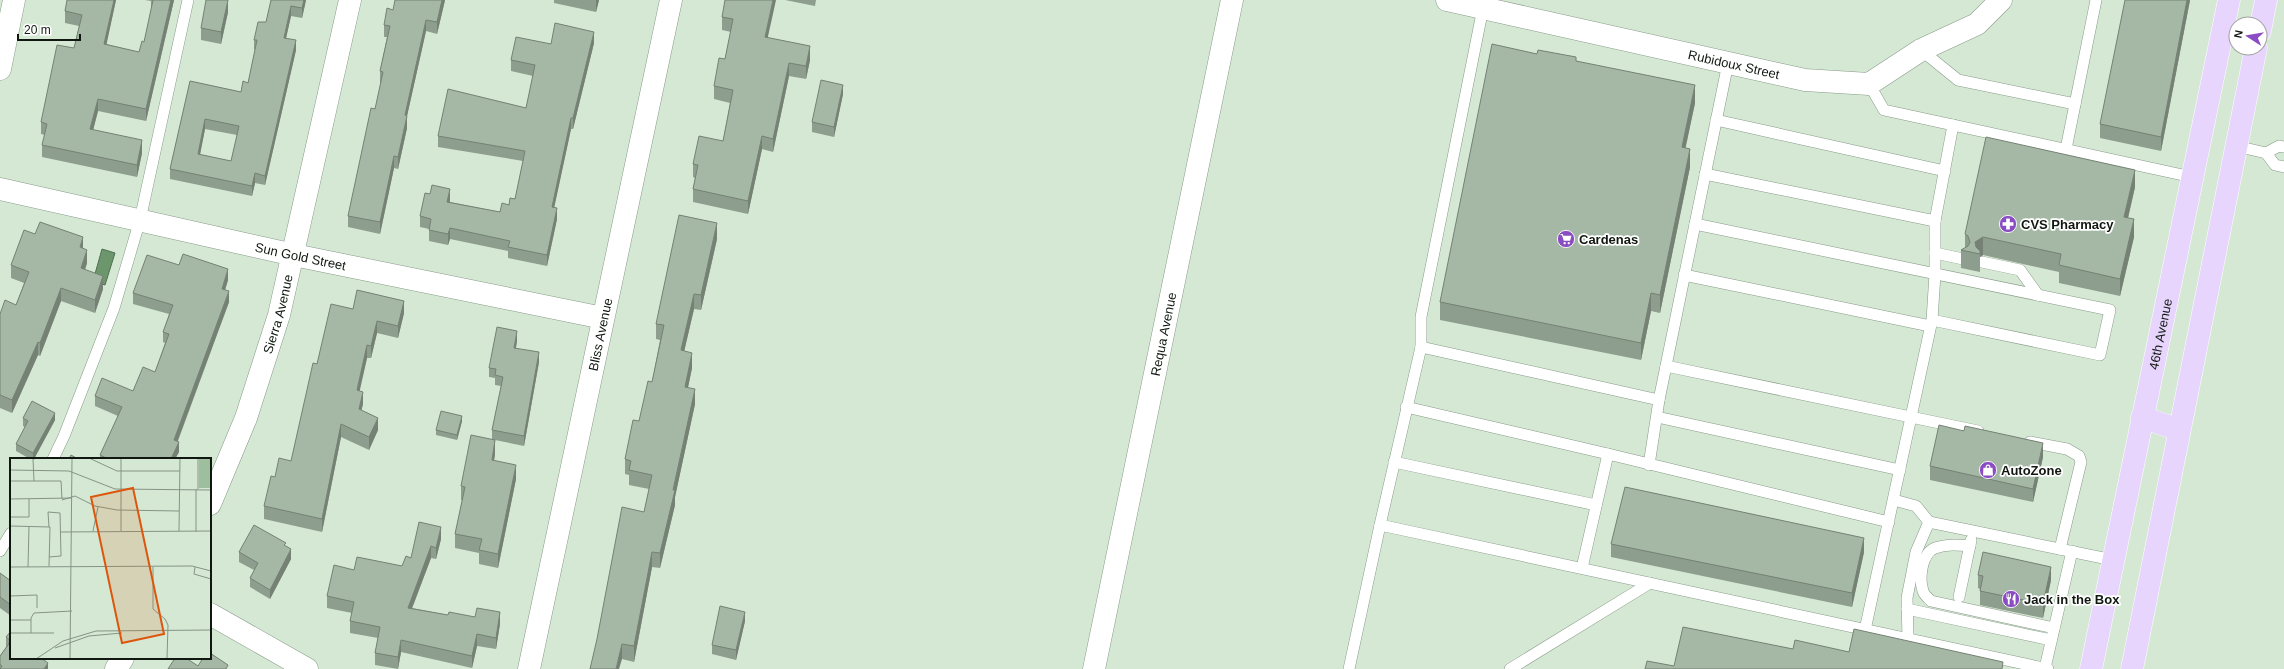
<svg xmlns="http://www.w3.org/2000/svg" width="2284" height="669" font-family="Arial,sans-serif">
	<rect width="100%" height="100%" fill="#d4e8d4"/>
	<polygon fill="#6c966c" stroke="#507050" points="102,249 115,253 105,285 93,281"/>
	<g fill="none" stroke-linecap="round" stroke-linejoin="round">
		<defs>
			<g id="lane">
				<polyline points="1921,50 1958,80 2075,104"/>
				<polyline points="1869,84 1884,110 2192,177"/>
				<polyline points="1716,120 1945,171"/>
				<polyline points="2236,146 2266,153 2275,165 2284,167"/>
				<polyline points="2066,149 2096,0"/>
				<polyline points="2266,153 2279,146 2284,147"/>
				<polyline points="1705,174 1935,221"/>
				<polyline points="1695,224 2110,310 2100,355 1932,320"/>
				<polyline points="1935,253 1963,259"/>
				<polyline points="1982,262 2020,270 2038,295"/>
				<polyline points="1684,275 1930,326"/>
				<polyline points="1421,347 1421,317 1483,8"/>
				<polyline points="1666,366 1978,431"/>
				<polyline points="1659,400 1728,63"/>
				<polyline points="1406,407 1608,454"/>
				<polyline points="1657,417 1900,470"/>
				<polyline points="2030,442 2067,449 2079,456 2081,462 2060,549"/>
				<polyline points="53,459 64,436 114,308 140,220 188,0"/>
				<polyline points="1394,462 1596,505"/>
				<polyline points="1649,465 1659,400 1421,347 1380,525 2048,669"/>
				<polyline points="1894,500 1916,506 1929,522 2113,560"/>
				<path d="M1970 546C1958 545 1946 544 1935 548 1921 554 1919 579 1923 591 1924 595 1928 598 1931 601L2054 628"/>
				<polyline points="0,551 11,533"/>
				<polyline points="1582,568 1608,454 1889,522"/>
				<polyline points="1959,597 1971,540"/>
				<polyline points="1907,609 2051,640"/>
				<polyline points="1865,630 1932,320 1935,274 1935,221 1953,125"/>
				<polyline points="1908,639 1907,598 1916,552 1929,522"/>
				<polyline points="2045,668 2072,551"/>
				<polyline points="1349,669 1380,525"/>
				<polyline points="1510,669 1650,583"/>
			</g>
			<g id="street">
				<path id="s1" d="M1447 0 1805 80 1869 84 1921 50 1977 24 2001 0"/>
				<path id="s2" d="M0 189 294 255 603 318"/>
				<path id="s3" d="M210 504 246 418 279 315 350 0"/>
				<polyline points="210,614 307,669"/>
				<polyline points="116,669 123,658"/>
				<path id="s4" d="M529 669 671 0"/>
			</g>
			<g id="secondary">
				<polyline points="0,69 14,0"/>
				<path id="s5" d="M1094 669 1232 0"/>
			</g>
			<g id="primary">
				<polyline points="2260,31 2266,0"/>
				<polyline points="2142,417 2179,430"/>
				<path id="s6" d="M2091 669 2229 0"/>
				<polyline points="2132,669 2256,48"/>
			</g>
		</defs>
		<use href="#lane" stroke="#899b89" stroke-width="12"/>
		<use href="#street" stroke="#899b89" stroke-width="23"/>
		<use href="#secondary" stroke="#899b89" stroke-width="23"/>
		<use href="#primary" stroke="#fff" stroke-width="23"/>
		<use href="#lane" stroke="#fff" stroke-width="11"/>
		<use href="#street" stroke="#fff" stroke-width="22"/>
		<use href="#secondary" stroke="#fff" stroke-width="22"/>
		<use href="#primary" stroke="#e7d5fe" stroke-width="22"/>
	</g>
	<g fill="#8e9e8e" fill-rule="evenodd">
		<polygon points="67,0 116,0 106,44 139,52 144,42 152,8 151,8 151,1 145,0 174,0 146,121 98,111 93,130 142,153 137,177 42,157 42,145 45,135 41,134 41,122 74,48 79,26 65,23 65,11"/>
		<path d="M271 0H306L302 18 291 16 286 38 296 50 265 185 255 183 252 196 170 179V169L190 81 241 92 248 83 255 50 254 49V40L266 22ZM205 129 237 135 231 161 200 155Z"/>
		<polygon points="445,0 437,34 426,31 407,116 407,128 398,169 394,168 380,234 348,227 348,216 375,109 381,83 380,83 380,71 387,37 384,37 384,25 393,10"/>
		<polygon points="554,0 599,0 596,12 554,3"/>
		<polygon points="725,0 768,38 810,60 806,79 789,76 773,152 762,149 748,214 693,202 693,189 695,178 693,177 693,164 723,141 730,103 714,99 714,86 725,59 731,32 722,30 722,17"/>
		<polygon points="785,0 816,0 815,6"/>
		<polygon points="2190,0 2161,151 2100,138 2100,124"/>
		<polygon points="228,12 221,44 201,40 201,28"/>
		<polygon points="594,43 573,129 571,129 554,207 557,219 547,266 508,258 508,251 450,239 448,245 429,241 429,229 420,227 420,216 450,200 450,202 500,212 515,199 523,161 438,147 438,136 526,108 533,76 511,71 511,60 551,44"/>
		<polygon points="1537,54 1576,61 1695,103 1685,148 1690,167 1660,313 1651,311 1641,360 1440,320 1440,302"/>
		<polygon points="843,94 834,137 812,132 812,122"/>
		<polygon points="2135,187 2128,218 2134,237 2120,296 2059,283 2059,272 1983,255 1980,257 1980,272 1961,268 1961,250 1965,248 1965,234"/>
		<polygon points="35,234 83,248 87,263 85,270 103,289 95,313 61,301 40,356 38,355 12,413 0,408 0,314 16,305 24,283 11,278 11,265"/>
		<polygon points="717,239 701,310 694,309 684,351 692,368 688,387 695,404 675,497 675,505 660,568 652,567 634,662 622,659 590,669 644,512 649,489 629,485 629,475 625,474 625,459 639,421 652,382 660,340 656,339 656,324"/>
		<polygon points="228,280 225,290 229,302 178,441 179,452 175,459 100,459 100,455 118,416 95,406 95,396 133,391 155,372 165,343 163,342 163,332 169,314 133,304 133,293"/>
		<polygon points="353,309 404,313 398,338 377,333 371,358 367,358 359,391 363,404 361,410 378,430 369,450 341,437 322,532 264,519 264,506 275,477 291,461 317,364"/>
		<polygon points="517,341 516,348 539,362 524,446 495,440 495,454 494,460 516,479 498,568 479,564 479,553 455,548 455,534 462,500 461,500 461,486 492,439 492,430 501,386 495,385 495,378 489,377 489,368"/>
		<polygon points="23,418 55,420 34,459 30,459 16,451 16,444 25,427 23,426"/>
		<polygon points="462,421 457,440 436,435 436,430"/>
		<polygon points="2043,457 2033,502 1930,480 1930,466"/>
		<polygon points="441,539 436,559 431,558 412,608 448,615 500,624 496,649 477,646 472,668 401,652 398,669 375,665 375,653 378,638 350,633 350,621 352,613 327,608 327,596 354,570 402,566"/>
		<polygon points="1611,544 1864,552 1852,607 1611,557"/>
		<polygon points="286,546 291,559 270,599 250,587 250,578 254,570 239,562 239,552"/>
		<polygon points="0,573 11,581 11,616 0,608"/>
		<polygon points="1978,575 2051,580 2043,618 1980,605 1980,589 1978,588"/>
		<polygon points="745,621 736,660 712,654 712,645"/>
		<polygon points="6,637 48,669 0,669 0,656 6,647"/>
	</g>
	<g fill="#748174">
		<polygon points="114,0 116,0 104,56 104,44"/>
		<polygon points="171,0 174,0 146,121 146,109"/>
		<polygon points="228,0 228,12 221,44 221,32"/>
		<polygon points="304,0 306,0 302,18 302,8"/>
		<polygon points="442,0 445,0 437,34 437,22"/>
		<polygon points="596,0 599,0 596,12"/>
		<polygon points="773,0 776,0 765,50 765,37"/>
		<polygon points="2187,0 2190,0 2161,151 2161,137"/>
		<polygon points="291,6 291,16 284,47 284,38"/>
		<polygon points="426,20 426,31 407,116 407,128 398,169 398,157 405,115"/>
		<polygon points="594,32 594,43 573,129 573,118"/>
		<polygon points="296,40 296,50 265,185 265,176"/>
		<polygon points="810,46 810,60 806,79 806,66"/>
		<polygon points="789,63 789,76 773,152 773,139"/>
		<polygon points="843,85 843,94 834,137 834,127"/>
		<polygon points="1695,85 1695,103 1682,165 1682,147"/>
		<polygon points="98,99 98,111 90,142 90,129"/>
		<polygon points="571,118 571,129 552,218 552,207"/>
		<polygon points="205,119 205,129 198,164 198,154"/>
		<polygon points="762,136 762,149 748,214 748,201"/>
		<polygon points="142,140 142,153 137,177 137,165"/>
		<polygon points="1690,149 1690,167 1660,313 1660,295"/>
		<polygon points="394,156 394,168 380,234 380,222"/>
		<polygon points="2135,170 2135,187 2124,235 2124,217"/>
		<polygon points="255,173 255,183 252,196 252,186"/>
		<polygon points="450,189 450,200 447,212 447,202"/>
		<polygon points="557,208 557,219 547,266 547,255"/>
		<polygon points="2134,219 2134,237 2120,296 2120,279"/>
		<polygon points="717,223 717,239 701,310 701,295"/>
		<polygon points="450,228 450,239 448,245 448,234"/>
		<polygon points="83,237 83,250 80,247"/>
		<polygon points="1983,237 1983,255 1980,257 1980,272 1980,254 1975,253 1975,242"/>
		<polygon points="87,250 87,263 81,281 81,268"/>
		<polygon points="228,269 228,280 222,300 222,289"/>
		<polygon points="103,276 103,289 95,313 95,300"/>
		<polygon points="61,288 61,301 40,356 40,343"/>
		<polygon points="229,291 229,302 174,450 174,440"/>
		<polygon points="1651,293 1651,311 1641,360 1641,343"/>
		<polygon points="694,294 694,309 681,365 681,350"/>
		<polygon points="404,301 404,313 398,338 398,326"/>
		<polygon points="377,321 377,333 371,358 371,346"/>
		<polygon points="517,331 517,341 514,357 514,348"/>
		<polygon points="38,342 38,355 12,413 12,400"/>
		<polygon points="367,345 367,358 357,403 357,390"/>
		<polygon points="539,352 539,362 524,446 524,436"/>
		<polygon points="692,353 692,368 685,402 685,387"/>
		<polygon points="695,389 695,404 675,497 675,505 660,568 660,553"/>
		<polygon points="363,392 363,404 359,421 359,409"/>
		<polygon points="55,413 55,420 34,459 33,459 33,453"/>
		<polygon points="462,416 462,421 457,440 457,435"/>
		<polygon points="378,418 378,430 369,450 369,437"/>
		<polygon points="341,424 341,437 322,532 322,519"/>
		<polygon points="495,440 495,454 492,474 492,460"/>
		<polygon points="179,442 179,452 175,459 171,459"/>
		<polygon points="2043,443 2043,457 2033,502 2033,489"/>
		<polygon points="516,465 516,479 498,568 498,554"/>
		<polygon points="441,527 441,539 436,559 436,548"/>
		<polygon points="1864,538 1864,552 1852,607 1852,593"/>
		<polygon points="431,546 431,558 408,619 408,608"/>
		<polygon points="291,549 291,559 270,599 270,590"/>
		<polygon points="652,552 652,567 634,662 634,646"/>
		<polygon points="2051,567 2051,580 2043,618 2043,604"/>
		<polygon points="500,612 500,624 496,649 496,638"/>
		<polygon points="745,612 745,621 736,660 736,650"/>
		<polygon points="477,634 477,646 472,668 472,656"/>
		<polygon points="401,640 401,652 398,669 398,657"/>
		<polygon points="622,644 622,659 619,669 616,669"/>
		<polygon points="48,663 48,669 44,669"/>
	</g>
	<g fill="#a5b8a5" stroke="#748174" fill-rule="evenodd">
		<polygon points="67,0 114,0 104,44 139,52 142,41 144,42 153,0 171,0 146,109 98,99 90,129 142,140 137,165 42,145 47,124 41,122 57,45 74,48 82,15 65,11"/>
		<polygon points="206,0 228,0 221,32 201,28"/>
		<path d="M271 0H304L302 8 291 6 284 38 296 40 265 176 255 173 252 186 170 169 190 81 241 92 243 81 248 83 257 40H254L258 22H266ZM205 119 239 126 231 161 198 154Z"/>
		<polygon points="395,0 442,0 437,22 426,20 405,115 407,116 398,157 394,156 380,222 348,216 371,108 375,109 383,72 380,71 390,26 384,25 387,8 393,10"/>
		<polygon points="725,0 773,0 765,37 810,46 806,66 789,63 773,139 762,136 748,201 693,189 698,165 693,164 699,136 723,141 733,90 714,86 719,58 725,59 733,19 722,17"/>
		<polygon points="2125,0 2187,0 2161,137 2100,124"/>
		<polygon points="555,23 594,32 573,118 571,118 552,207 557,208 547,255 508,247 510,241 450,228 448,234 429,230 431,219 420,216 425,193 430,194 432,185 450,189 447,202 500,212 502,203 509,205 510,198 515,199 525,151 438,136 448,89 526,108 535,65 511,60 516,37 551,44"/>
		<polygon points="1492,44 1537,54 1538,50 1576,57 1576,61 1695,85 1682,147 1690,149 1660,295 1651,293 1641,343 1440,302"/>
		<polygon points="821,80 843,85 834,127 812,122"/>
		<polygon points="1986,137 2135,170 2124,217 2134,219 2120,279 2059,265 2061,254 1983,237 1975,242 1976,247 1980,251 1980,254 1961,250 1968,246 1970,242 1968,236 1965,234"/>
		<polygon points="679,215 717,223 701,295 694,294 681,350 692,353 685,387 695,389 673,490 675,490 660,553 652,552 634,646 622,644 616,669 590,669 597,639 622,507 644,512 652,475 629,470 631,461 625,459 633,420 639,421 648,381 652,382 664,325 656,324"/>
		<polygon points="40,222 83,237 80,247 87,250 81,268 103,276 95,300 61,288 40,343 38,342 12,400 0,395 0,314 5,300 16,305 29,272 11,265 24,230 35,234"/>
		<polygon points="183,254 228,269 222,289 229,291 174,440 179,442 171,459 108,459 100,455 122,407 95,396 102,378 133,391 143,367 155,372 169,334 163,332 173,305 133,293 147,255 179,265"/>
		<polygon points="357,290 404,301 398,326 377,321 371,346 367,345 357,390 363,392 359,409 378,418 369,437 341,424 322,519 264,506 271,476 275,477 279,458 291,461 313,363 317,364 331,304 353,309"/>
		<polygon points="497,327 517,331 514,348 539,352 524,436 492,430 503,377 495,375 496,369 489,368"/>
		<polygon points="32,401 55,413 33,453 16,444 28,421 23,418"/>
		<polygon points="441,411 462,416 457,435 436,430"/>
		<polygon points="1939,425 1964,431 1965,426 2043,443 2033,489 1930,466"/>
		<polygon points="471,435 495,440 492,460 516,465 498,554 479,550 482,539 455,534 465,487 461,486"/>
		<polygon points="71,455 78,459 69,459"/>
		<polygon points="1625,487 1864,538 1852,593 1611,544"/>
		<polygon points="419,522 441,527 436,548 431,546 408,608 448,615 449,612 475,617 477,608 500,612 496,638 477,634 472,656 401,640 398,657 375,653 380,627 350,621 354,602 327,596 334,565 354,570 357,557 402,566 406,556 411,558"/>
		<polygon points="254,525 286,543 284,545 291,549 270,590 250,578 258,563 239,552"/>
		<polygon points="1983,552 2051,567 2043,604 1980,591 1983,576 1978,575"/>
		<polygon points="0,573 11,581 11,605 0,597"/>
		<polygon points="720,606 745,612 736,650 712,645"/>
		<polygon points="1683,627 1793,649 1795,640 1849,652 1854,629 2003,662 2002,669 1645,669 1647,661 1674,666"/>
		<polygon points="11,631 11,658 41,658 48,663 44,669 0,669 2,666 0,664 0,656 11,641 6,637"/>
		<polygon points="210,653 228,665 226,669 168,669 175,658 186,658 198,666 203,658 210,658"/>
	</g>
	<defs>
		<symbol id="pharmacy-disc" viewBox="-11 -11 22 22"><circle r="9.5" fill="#894cc2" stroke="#fff"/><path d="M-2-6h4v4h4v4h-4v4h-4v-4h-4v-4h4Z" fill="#fff"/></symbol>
		<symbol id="supermarket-disc" viewBox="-11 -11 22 22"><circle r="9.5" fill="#894cc2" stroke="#fff"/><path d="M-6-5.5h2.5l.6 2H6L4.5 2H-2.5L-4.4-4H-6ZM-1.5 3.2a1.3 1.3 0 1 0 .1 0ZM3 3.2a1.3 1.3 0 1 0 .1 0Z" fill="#fff"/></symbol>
		<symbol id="shop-disc" viewBox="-11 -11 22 22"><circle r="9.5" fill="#894cc2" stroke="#fff"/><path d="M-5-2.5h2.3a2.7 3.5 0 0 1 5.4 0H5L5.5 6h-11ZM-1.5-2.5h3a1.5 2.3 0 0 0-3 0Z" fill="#fff"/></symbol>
		<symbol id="restaurant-disc" viewBox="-11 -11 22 22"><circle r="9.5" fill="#894cc2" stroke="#fff"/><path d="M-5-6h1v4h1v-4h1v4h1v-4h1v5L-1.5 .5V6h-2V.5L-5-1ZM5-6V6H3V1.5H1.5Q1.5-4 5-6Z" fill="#fff"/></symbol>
	</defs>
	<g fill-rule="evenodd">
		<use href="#pharmacy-disc" x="1998" y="214" width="20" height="20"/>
		<use href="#supermarket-disc" x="1556" y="229" width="20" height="20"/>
		<use href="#shop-disc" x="1978" y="460" width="20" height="20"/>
		<use href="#restaurant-disc" x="2001" y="589" width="20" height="20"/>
	</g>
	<g text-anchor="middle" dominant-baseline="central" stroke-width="3.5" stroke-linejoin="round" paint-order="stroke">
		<g font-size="13" fill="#101710" stroke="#fff">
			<text stroke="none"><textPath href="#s1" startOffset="294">Rubidoux Street</textPath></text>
			<text stroke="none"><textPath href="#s2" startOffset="308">Sun Gold Street</textPath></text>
			<text stroke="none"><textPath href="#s3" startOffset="202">Sierra Avenue</textPath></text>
			<text stroke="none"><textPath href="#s4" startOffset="342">Bliss Avenue</textPath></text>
			<text stroke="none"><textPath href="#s5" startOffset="342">Requa Avenue</textPath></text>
			<text stroke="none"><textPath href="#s6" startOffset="342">46th Avenue</textPath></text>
		</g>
		<g font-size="13" font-weight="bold" fill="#101710" stroke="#fff" text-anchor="start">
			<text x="2021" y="224">CVS Pharmacy</text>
			<text x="1579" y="239">Cardenas</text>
			<text x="2001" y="470">AutoZone</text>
			<text x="2024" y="599">Jack in the Box</text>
		</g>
	</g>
	<g transform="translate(10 458)">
		<rect width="201" height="201" fill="#d4e8d4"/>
		<path d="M189 0H201V30H189Z" fill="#9ebf9d"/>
		<path fill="none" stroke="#869486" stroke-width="1" d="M79 0 107 13H170M188 0V31M0 12 59 13 105 31 201 32M0 23H51L52 41M24 23 23 1 28 0M186 31V74M0 41 62 40M52 42 65 38 85 48 107 52 169 53M0 59H19V41M0 68 40 69 39 108M83 73 88 49M111 73V0M169 73 170 0M51 74 201 73M39 99 51 98 50 55 38 54 39 69M0 109 182 108 201 113M18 109 19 68M143 109V151L155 161 158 167 157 201M185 109 184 116 201 121M0 138 27 137V150M0 162H21M0 175H44M21 175V160L24 155 62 153M45 190 79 178 112 175M26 201 53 183 86 173 201 172M60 201 62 0"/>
		<path fill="#dd560c" fill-opacity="0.15" stroke="#dd560c" stroke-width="2" d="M123 30 154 176 112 185 81 39Z"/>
		<rect width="201" height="201" fill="none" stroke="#101710" stroke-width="2"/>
	</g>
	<g transform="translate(2248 36) rotate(282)"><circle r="19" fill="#ffffff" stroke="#9fa29f"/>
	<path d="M0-3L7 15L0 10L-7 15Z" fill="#894cc2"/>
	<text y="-6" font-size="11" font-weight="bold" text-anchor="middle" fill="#101710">N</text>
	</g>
	<path d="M18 34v6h62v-6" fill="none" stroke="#101710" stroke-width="2"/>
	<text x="24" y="34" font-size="12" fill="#101710" stroke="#ffffff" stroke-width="3" paint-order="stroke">20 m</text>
</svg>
